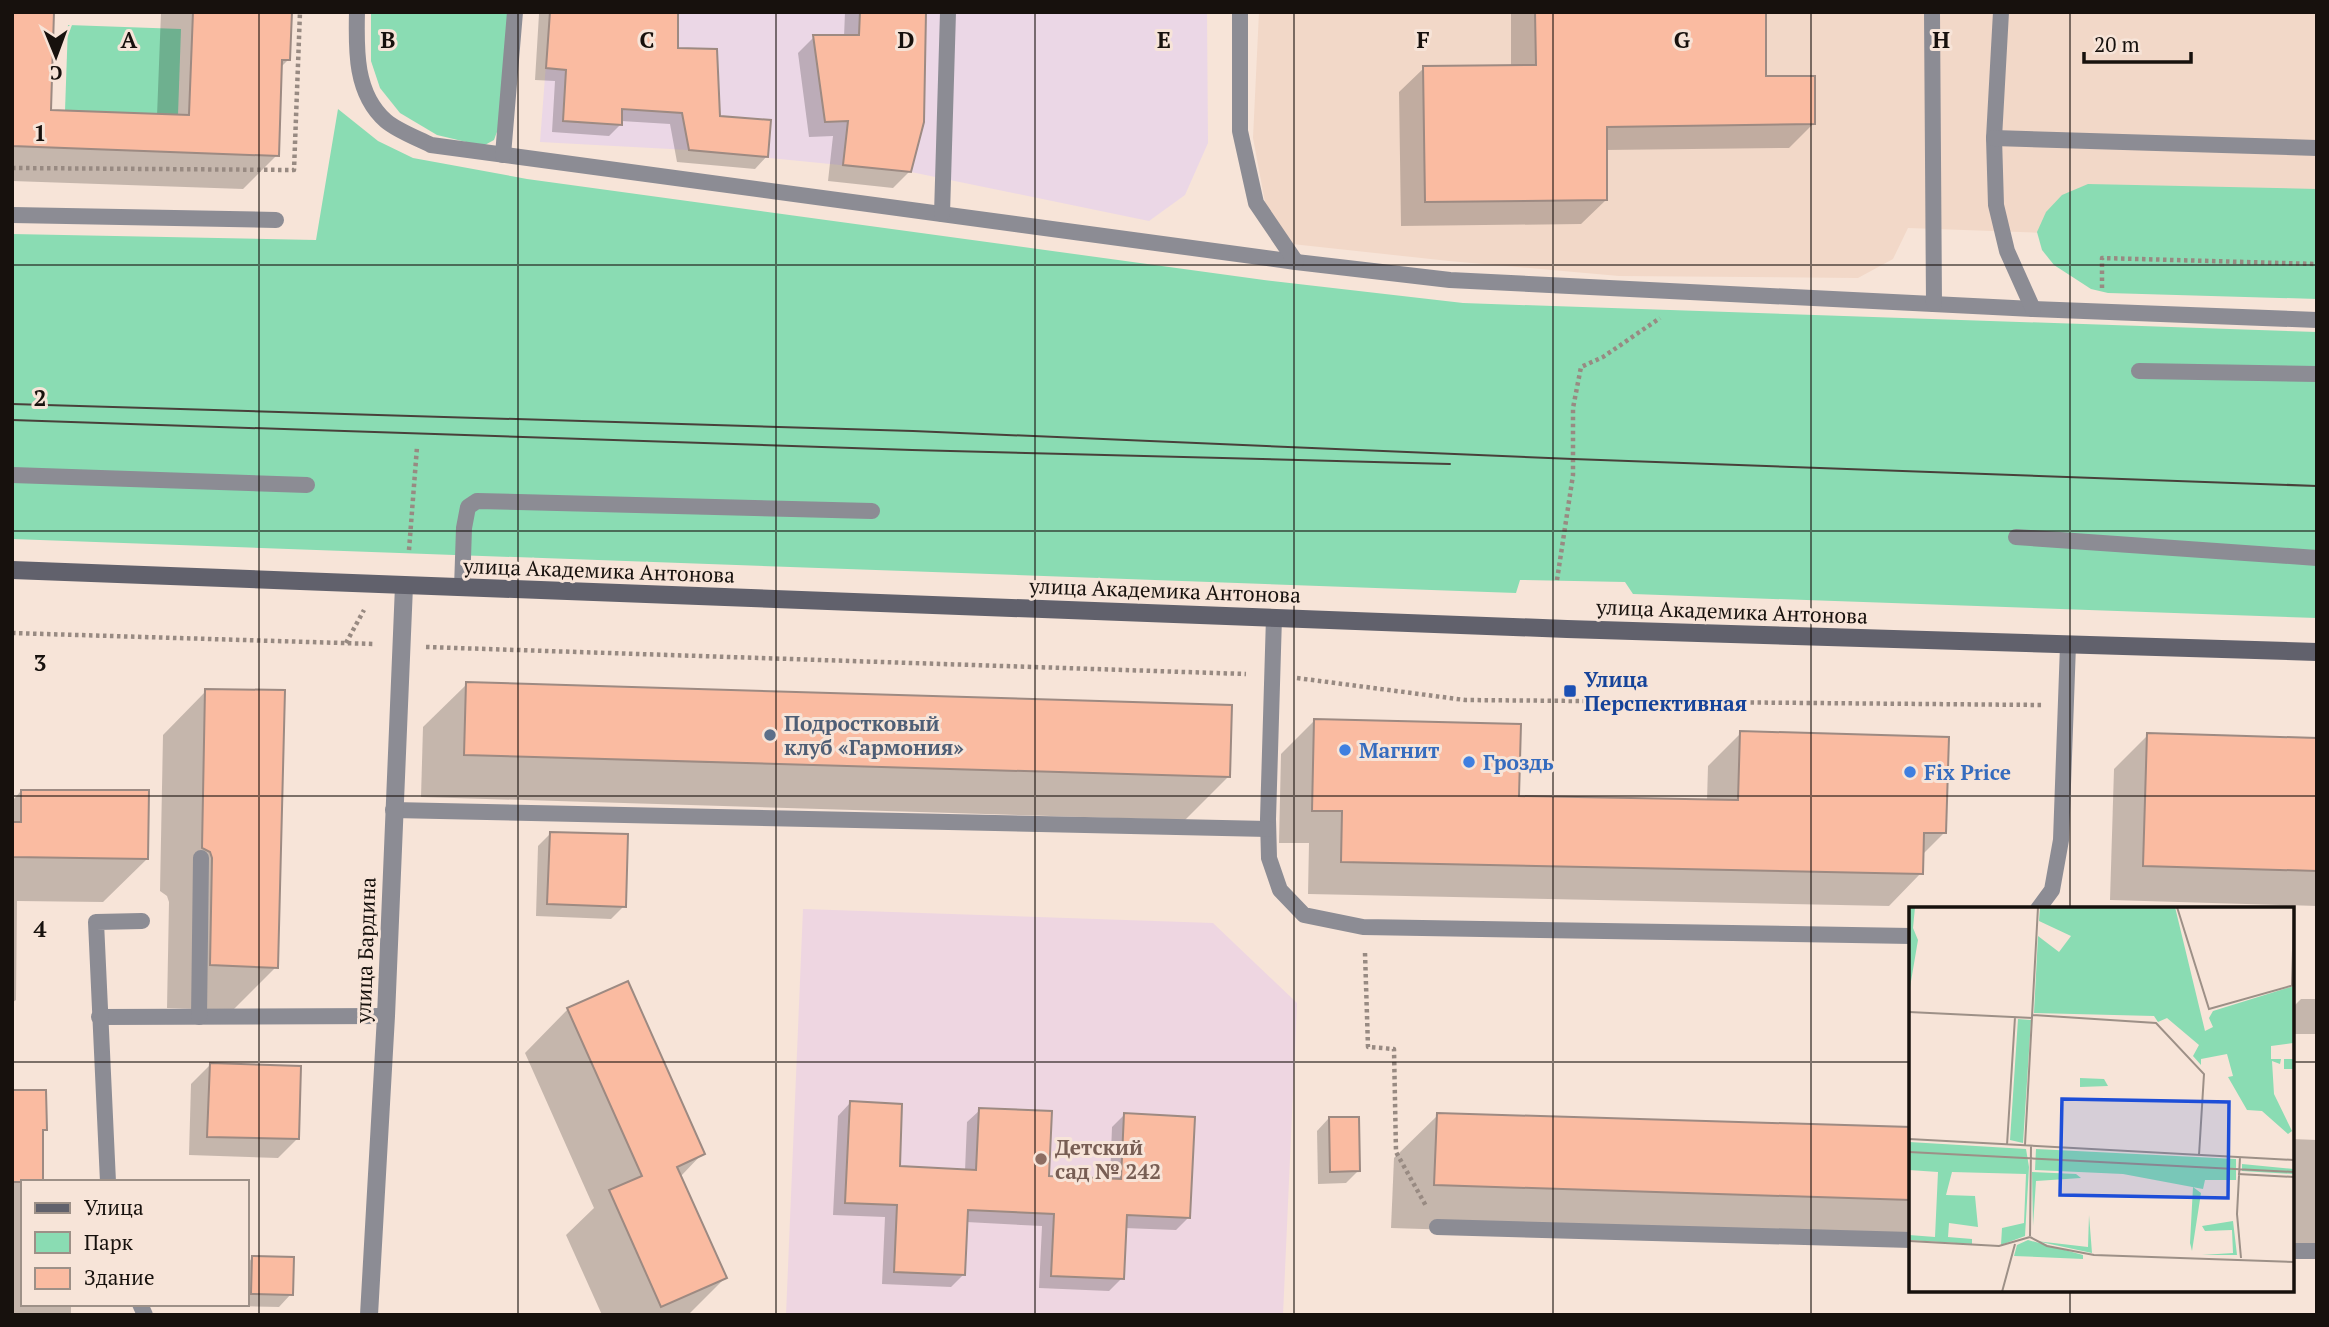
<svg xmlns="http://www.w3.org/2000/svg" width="2329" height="1327" font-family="'PT Serif',serif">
	<rect width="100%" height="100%" fill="#f7e4d8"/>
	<polygon fill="#f2d8c8" points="1259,12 2317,12 2317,243 1908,228 1893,259 1858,278 1619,276 1449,261 1292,244 1267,213 1253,138"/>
	<polygon fill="#ebd7e6" points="550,12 1207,12 1208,143 1185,195 1149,221 911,172 689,150 540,142"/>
	<polygon fill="#eed6e1" points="803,909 1213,923 1297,1003 1283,1315 786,1315"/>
	<g fill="#8adcb3">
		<polygon points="371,12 509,12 498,129 494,140 483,146 437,135 400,113 380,88 371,61"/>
		<polygon points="68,25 181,29 178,115 65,111"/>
		<polygon points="338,109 378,141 413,158 527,179 1264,280 1463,303 2317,332 2317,618 1633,594 1625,582 1520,580 1516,593 12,539 12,234 316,240"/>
		<polygon points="2088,184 2317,189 2317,299 2108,293 2091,289 2054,265 2042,250 2037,232 2046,212 2062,195"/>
	</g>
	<g fill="#0003">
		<polygon points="12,12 49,112 157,116 161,12 290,12 288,60 280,68 277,155 243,189 12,181"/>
		<polygon points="518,12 677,12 677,50 719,117 767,156 755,169 677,162 670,124 621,121 621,124 609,136 552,132 555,81 535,80 539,14"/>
		<polygon points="845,12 925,12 910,171 893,188 828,181 833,136 809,137 798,53 814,37 844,37"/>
		<polygon points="1511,12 1764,12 1765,78 1814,123 1789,148 1605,150 1606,200 1581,224 1401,226 1399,92 1424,68 1511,67"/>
		<polygon points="467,684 1228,777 1185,820 421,797 423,727"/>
		<polygon points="206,691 276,967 233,1010 167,1008 169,902 167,896 160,891 163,735"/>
		<polygon points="1314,721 1518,797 1707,801 1708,766 1741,733 1944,833 1922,855 1921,873 1889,906 1308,894 1309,843 1279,843 1281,754"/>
		<polygon points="2148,735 2317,740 2317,906 2110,900 2114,769"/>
		<polygon points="21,791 147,859 103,902 17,901 16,1000 13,1002 12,1039 12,801"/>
		<polygon points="551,833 624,906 611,919 536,916 538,846"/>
		<polygon points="2301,999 2317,999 2317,1034 2292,1034 2292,1008"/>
		<polygon points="568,1009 703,1153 680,1177 725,1278 688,1315 602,1315 566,1235 594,1208 525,1053"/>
		<polygon points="210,1065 297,1139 278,1158 189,1155 191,1084"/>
		<polygon points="12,1092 45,1129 42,1133 23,1182 23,1304 71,1304 71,1315 12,1315"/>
		<polygon points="850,1103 898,1168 965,1171 967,1122 980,1110 1047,1177 1110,1180 1112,1127 1124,1115 1188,1218 1176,1230 1124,1228 1122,1278 1109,1291 1039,1288 1042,1226 966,1222 964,1274 951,1287 882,1284 885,1217 833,1215 838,1116"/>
		<polygon points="1438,1115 1911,1128 1911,1244 1391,1228 1394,1158"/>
		<polygon points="1329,1118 1358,1171 1346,1183 1318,1184 1317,1131"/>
		<polygon points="2292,1139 2317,1140 2317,1257 2292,1257"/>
		<polygon points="253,1257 291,1294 279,1307 239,1306 247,1304 247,1264"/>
	</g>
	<g fill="#fabba1" stroke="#9d8a82" stroke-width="2">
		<polygon points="12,12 54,12 51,110 189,115 193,12 292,12 290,60 282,60 279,156 12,146"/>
		<polygon points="550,12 678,12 678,48 717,49 720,116 771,120 768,157 689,150 682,113 622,109 622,125 563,121 566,70 546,68"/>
		<polygon points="860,12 926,12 924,122 911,172 843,165 848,121 825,122 813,35 859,35"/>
		<polygon points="1535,12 1766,12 1766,76 1815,76 1815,124 1607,127 1607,200 1425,202 1423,66 1536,65"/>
		<polygon points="466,682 1232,705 1230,777 464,755"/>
		<polygon points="205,689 285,690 278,968 210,965 212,858 210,852 202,848"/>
		<polygon points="1314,719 1521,724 1519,796 1738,800 1740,731 1949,737 1946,833 1924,833 1923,874 1341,862 1342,811 1312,811"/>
		<polygon points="2147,733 2317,738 2317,871 2143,866"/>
		<polygon points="21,790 149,790 148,859 12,857 12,822 21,822"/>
		<polygon points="550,832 628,834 626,907 547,904"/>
		<polygon points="628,981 705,1154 677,1167 727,1278 661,1307 609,1190 642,1176 567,1008"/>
		<polygon points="210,1063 301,1066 299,1139 207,1137"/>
		<polygon points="12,1090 46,1090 47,1130 43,1130 43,1182 12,1182"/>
		<polygon points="850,1101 902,1104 900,1166 976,1170 979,1108 1052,1111 1049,1176 1121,1179 1124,1113 1195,1117 1190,1218 1127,1215 1124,1279 1051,1276 1054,1214 968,1210 965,1275 894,1272 897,1205 845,1203"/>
		<polygon points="1437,1113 1911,1127 1911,1200 1434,1185"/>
		<polygon points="1329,1117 1359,1117 1360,1171 1330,1172"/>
		<polygon points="252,1256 294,1257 293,1295 251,1294"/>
	</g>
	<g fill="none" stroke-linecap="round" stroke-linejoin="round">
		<g stroke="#988a82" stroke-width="4.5" stroke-dasharray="3.5 3.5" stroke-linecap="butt">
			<polyline points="12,168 294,170 300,12"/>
			<polyline points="2102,288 2102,258 2317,264"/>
			<polyline points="409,550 417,447"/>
			<polyline points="1557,580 1573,475 1573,408 1581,367 1603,357 1660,318"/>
			<polyline points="12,633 375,644"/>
			<polyline points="346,643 364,610"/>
			<polyline points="426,647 1246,674"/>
			<polyline points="1297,678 1465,700 2042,705"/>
			<polyline points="1365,953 1368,1047 1394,1049 1396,1152 1426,1206"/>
		</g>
		<g stroke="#8c8c94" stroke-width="16">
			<path d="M357 12C356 50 355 94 386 121 398 131 417 138 431 145L1296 262 1450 280 2033 309 2317 320"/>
			<polyline points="1240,12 1240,131 1256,203 1296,262"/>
			<polyline points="1932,12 1934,304"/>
			<polyline points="2001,12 1994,138 1996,205 2007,251 2033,309"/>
			<polyline points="1994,138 2317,148"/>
			<polyline points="503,155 515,12"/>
			<polyline points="942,214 948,12"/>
			<polyline points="12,215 276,220"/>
			<polyline points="2139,371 2317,374"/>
			<polyline points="12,475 307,485"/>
			<polyline points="2016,537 2317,558"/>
			<polyline points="462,588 464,528 468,507 477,501 872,511"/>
			<polyline points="1274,617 1268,819 1269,858 1280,890 1304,915 1363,927 1911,936"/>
			<polyline points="393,810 1268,829"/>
			<polyline points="2038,909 2052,890 2061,840 2068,645"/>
			<polyline points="99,1017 386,1016"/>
			<polyline points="199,1017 201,858"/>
			<polyline points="108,1182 96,922 142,921"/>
			<polyline points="1437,1227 1911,1240"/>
			<polyline points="2292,1251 2317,1251"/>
			<polyline points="140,1304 145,1315"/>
		</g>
		<polyline stroke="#8c8c94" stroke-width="18" points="369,1315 386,1016 404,586"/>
		<polyline stroke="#61616c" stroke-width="18" points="12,570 1567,629 2317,652"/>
		<g stroke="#49403a" stroke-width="2">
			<polyline points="12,404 913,431 1573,459 2317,486"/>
			<polyline points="12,420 912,450 1450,464"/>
		</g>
	</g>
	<path fill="none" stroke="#17110d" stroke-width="2" stroke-opacity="0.55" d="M259 12V1315M518 12V1315M776 12V1315M1035 12V1315M1294 12V1315M1553 12V1315M1811 12V1315M2070 12V909M12 265H2317M12 531H2317M12 796H2317M12 1062H1911M2292 1062H2317M2070 1290V1315"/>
	<rect fill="#1a4fb4" stroke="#f7e4d8" stroke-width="2.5" x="1563" y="684" width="14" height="14" rx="3.5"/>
	<circle fill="#5c6f8a" stroke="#f7e4d8" stroke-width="2.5" cx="770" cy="735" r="7"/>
	<g fill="#3f7fe0" stroke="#f7e4d8" stroke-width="2.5">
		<circle cx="1345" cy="750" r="7"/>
		<circle cx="1469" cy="762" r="7"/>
		<circle cx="1910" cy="772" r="7"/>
	</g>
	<circle fill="#8d6e63" stroke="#f7e4d8" stroke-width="2.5" cx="1041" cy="1159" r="7"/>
	<g text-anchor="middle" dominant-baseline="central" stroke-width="6" stroke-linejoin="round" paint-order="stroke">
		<g font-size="21" fill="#17110d" stroke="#f7e4d8">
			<text transform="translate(599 570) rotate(2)">улица Академика Антонова</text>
			<text transform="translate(1165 590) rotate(2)">улица Академика Антонова</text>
			<text transform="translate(1732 611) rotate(2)">улица Академика Антонова</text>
			<text transform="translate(365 950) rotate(-88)">улица Бардина</text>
		</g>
		<g font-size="21" font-weight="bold" fill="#164399" stroke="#f7e4d8" text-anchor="start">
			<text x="1584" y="679">Улица<tspan x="1584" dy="24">Перспективная</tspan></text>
		</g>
		<g font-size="21" font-weight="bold" fill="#4e5e75" stroke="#f7e4d8" text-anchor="start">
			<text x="784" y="723">Подростковый<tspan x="784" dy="24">клуб «Гармония»</tspan></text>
		</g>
		<g font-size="21" font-weight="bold" fill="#366cbe" stroke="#f7e4d8" text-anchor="start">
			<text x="1359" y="750">Магнит</text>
			<text x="1483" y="762">Гроздь</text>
			<text x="1924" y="772">Fix Price</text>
		</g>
		<g font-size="21" font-weight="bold" fill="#785e54" stroke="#f7e4d8" text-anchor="start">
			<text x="1055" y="1147">Детский<tspan x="1055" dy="24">сад № 242</tspan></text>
		</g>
	</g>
	<g transform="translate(1909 907)">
		<rect width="385" height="385" fill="#f7e4d8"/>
		<path d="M0 0H6L4 21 9 33 0 86ZM131 0H266L296 124 304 120 300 111 304 104 385 79V162H375V152H384V136L362 139V152H372L371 157 363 154 365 187 383 224 379 227 353 204 338 203 319 170 324 169 318 147 292 152V158L284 149 290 138 258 111 249 115 245 109 125 106 129 29 150 45 162 29 130 14ZM109 112 122 113 114 236 101 233ZM171 171 195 172 199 179 171 180ZM0 235 117 242 120 260 116 329 92 338 93 321 115 316 117 267 43 265 37 288 66 289 69 320 40 316 39 330 63 332V337L0 333V328L26 330 29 265 0 263ZM127 242 327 252V273H296L294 282 214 267 126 263ZM333 257 385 262V267L333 264ZM123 265 167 267 172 271 127 274 124 319ZM284 280 292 286 283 344 281 336ZM180 308 183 346 127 334 179 340ZM324 314 328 348H293L324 346 323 323 296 324 293 319ZM119 333 174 348V352L105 349 108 338Z" fill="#8adcb3"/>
		<path fill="none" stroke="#9d9087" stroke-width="2" d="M268 0 300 102 385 78M383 78 385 8M0 105 124 111M124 108 247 116 295 167 290 248M0 232 385 253M98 238 106 110M116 238 129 0M0 245 385 265M331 250 328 307 332 351M329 267 385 270M121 329 122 239M121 330 138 339 185 348 385 355M0 334 90 339 121 330M93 385 106 337"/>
		<path fill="#1d4ed8" fill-opacity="0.15" stroke="#1d4ed8" stroke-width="3.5" d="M153 192 320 195 319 291 151 288Z"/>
		<rect width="385" height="385" fill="none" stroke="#17110d" stroke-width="3.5"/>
	</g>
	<g font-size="23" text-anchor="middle" font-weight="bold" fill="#17110d" stroke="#f7e4d8" stroke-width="6" stroke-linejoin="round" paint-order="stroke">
		<text x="129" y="48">A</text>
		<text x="388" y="48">B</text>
		<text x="647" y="48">C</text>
		<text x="906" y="48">D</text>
		<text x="1164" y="48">E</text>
		<text x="1423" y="48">F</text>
		<text x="1682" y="48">G</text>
		<text x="1941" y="48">H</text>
		<text x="40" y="141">1</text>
		<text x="40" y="406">2</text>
		<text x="40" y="671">3</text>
		<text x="40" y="937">4</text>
	</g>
	<rect width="2329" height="1327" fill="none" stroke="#17110d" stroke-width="28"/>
	<rect x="21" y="1180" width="228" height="126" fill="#f7e4d8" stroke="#9d9087" stroke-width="2"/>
	<rect x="35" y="1203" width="35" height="10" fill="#61616c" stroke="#9d9087" stroke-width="2"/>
	<text x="84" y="1215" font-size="21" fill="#17110d">Улица</text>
	<rect x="35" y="1232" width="35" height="21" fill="#8adcb3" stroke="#9d9087" stroke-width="2"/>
	<text x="84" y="1250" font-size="21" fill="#17110d">Парк</text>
	<rect x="35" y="1268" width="35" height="21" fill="#fabba1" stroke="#9d9087" stroke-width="2"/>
	<text x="84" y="1285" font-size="21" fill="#17110d">Здание</text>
	<g transform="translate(56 56) rotate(179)" stroke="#f7e4d8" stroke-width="5" paint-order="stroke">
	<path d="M0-5L12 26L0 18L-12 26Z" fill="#17110d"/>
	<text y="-10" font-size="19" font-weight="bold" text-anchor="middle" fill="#17110d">С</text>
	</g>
	<path d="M2084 52v10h107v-10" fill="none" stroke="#17110d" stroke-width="3.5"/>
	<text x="2094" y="52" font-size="21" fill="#17110d" stroke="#f7e4d8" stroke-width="5" paint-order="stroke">20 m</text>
</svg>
